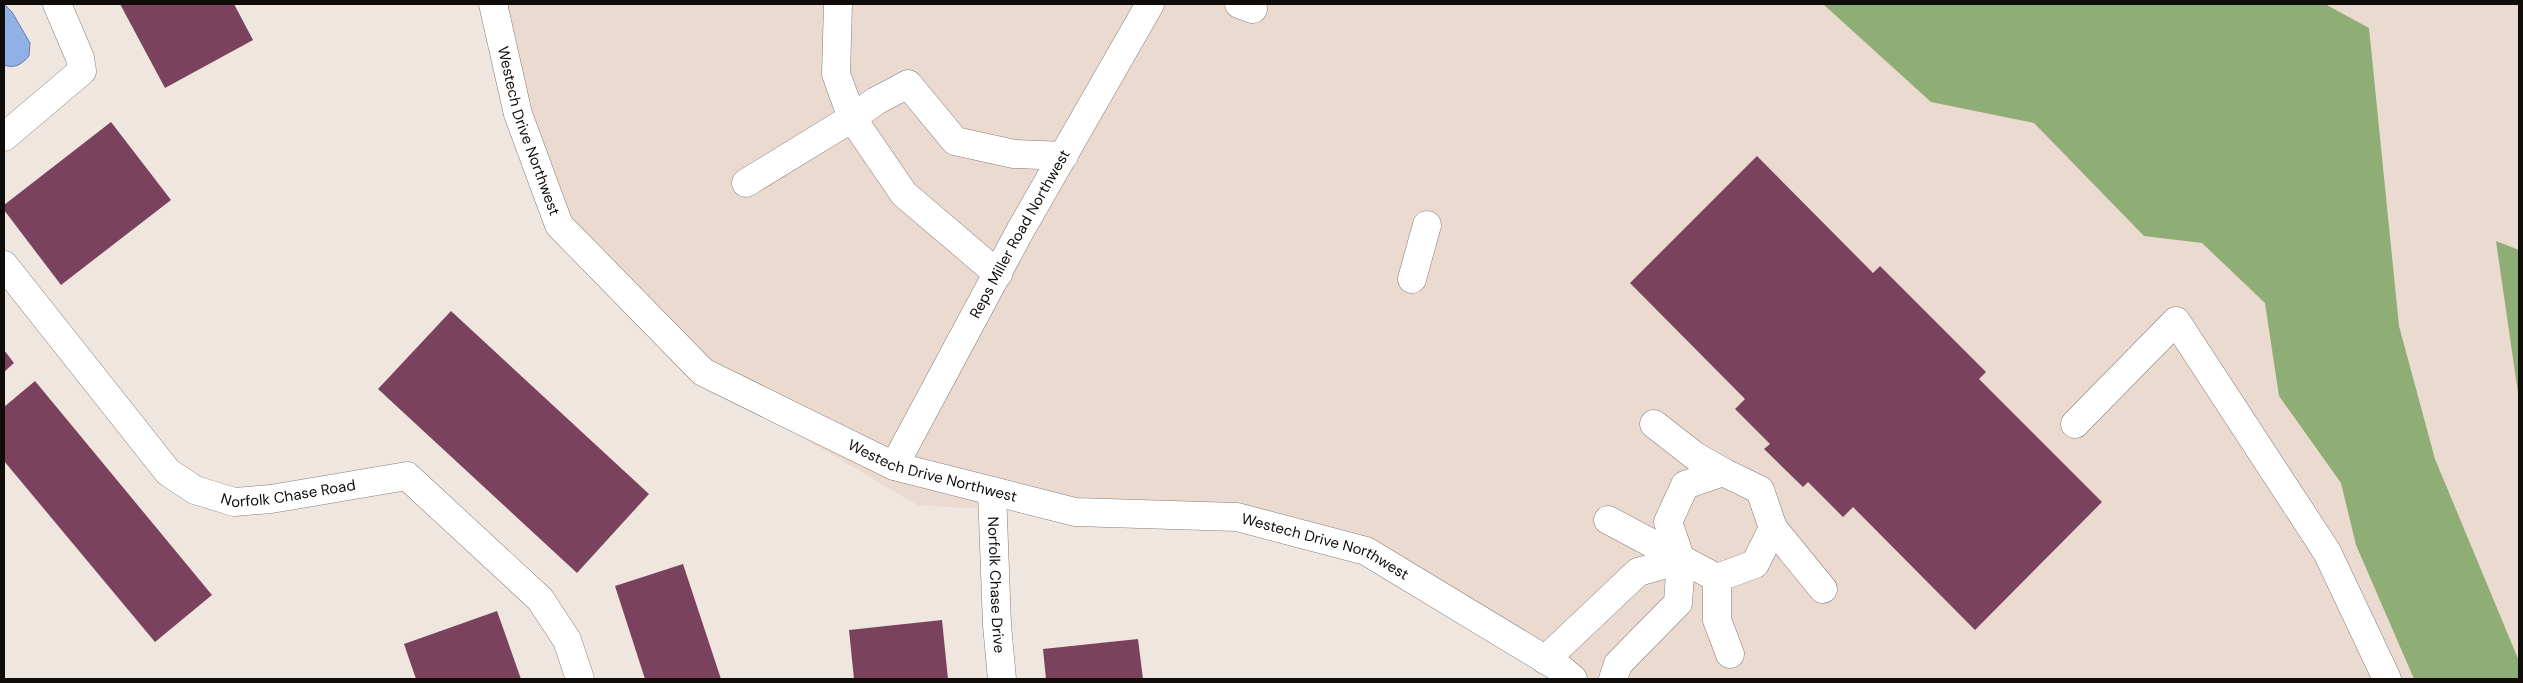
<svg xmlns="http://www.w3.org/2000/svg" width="2523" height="683" font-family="'DM Sans',sans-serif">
	<rect width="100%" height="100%" fill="#f0e6e0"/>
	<polygon fill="#ebdad0" points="489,4 2519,4 2519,679 1580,679 1329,529 917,505 719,388 549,190"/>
	<g fill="#8fae75">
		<polygon points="1823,4 2325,4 2369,28 2399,326 2435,459 2519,661 2519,679 2414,679 2356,545 2341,483 2279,396 2265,303 2202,243 2144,236 2034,123 1931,102"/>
		<polygon points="2496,241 2519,250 2519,397 2518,393"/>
	</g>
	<path fill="#92b0e8" stroke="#6b7fa5" d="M4 4 12 12 30 43 29 56C22 64 15 69 4 65Z"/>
	<g fill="#7b425d">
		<polygon points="120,4 234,4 253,40 165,88"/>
		<polygon points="111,122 171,200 61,285 4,210 4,205"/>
		<polygon points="1757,156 1873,273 1880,266 1986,372 1979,379 2102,502 1975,630 1853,507 1843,517 1808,482 1803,487 1764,449 1770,444 1735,409 1745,399 1630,283"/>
		<polygon points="451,311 649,494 577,573 378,389"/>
		<polygon points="4,350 14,363 4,372"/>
		<polygon points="35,381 212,595 155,642 4,461 4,407"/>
		<polygon points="683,564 721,679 645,679 615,586"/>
		<polygon points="497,611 521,679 416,679 404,644"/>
		<polygon points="942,620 948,679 854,679 849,630"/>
		<polygon points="1138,639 1143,679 1046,679 1043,649"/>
	</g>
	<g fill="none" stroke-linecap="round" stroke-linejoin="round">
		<defs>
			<g id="minor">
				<path id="s1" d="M493 4 518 114 559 225 703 372 894 466 1075 512 1237 517 1366 551 1561 669 1573 679"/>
				<polyline points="838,4 836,74 852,118 904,194 998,274"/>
				<polyline points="1239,4 1253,9"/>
				<polyline points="4,137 82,71 80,58 57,4"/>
				<polyline points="746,183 852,118 876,101 908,84 955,141 1014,154 1064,156"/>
				<path id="s2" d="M4 265 168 472 195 490 234 502 271 499 407 476 540 599 567 640 580 679"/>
				<polyline points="1412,279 1427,225"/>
				<polyline points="1654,424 1695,456 1723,472"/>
				<polyline points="2075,424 2176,321 2327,552 2387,679"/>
				<path id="s3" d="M894 466 1020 231 1150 4"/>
				<path id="s4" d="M992 491 997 625 1002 679"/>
				<polyline points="1608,520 1717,578 1755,564 1773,528 1760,490 1723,472 1685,485 1668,522 1681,560 1678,603 1618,664 1613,679"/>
				<polyline points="1773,528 1823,589"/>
				<polyline points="1717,578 1717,620 1730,654"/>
				<polyline points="1545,660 1638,572 1681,560"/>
			</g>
		</defs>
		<use href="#minor" stroke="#877e79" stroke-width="29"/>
		<use href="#minor" stroke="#fff" stroke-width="28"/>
	</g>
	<g text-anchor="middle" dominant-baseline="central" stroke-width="5" stroke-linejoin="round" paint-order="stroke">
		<g font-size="15" fill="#0f0c0a" stroke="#fdf3ed">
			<text stroke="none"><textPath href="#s1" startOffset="132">Westech Drive Northwest</textPath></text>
			<text stroke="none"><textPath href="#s3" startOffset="264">Reps Miller Road Northwest</textPath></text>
			<text stroke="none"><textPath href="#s1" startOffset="688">Westech Drive Northwest</textPath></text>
			<text stroke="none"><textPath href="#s2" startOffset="392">Norfolk Chase Road</textPath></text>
			<text stroke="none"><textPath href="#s1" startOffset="1092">Westech Drive Northwest</textPath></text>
			<text stroke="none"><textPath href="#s4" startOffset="94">Norfolk Chase Drive</textPath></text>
		</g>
	</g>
	<rect width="2523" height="683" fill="none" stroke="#0f0c0a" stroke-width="10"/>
</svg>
